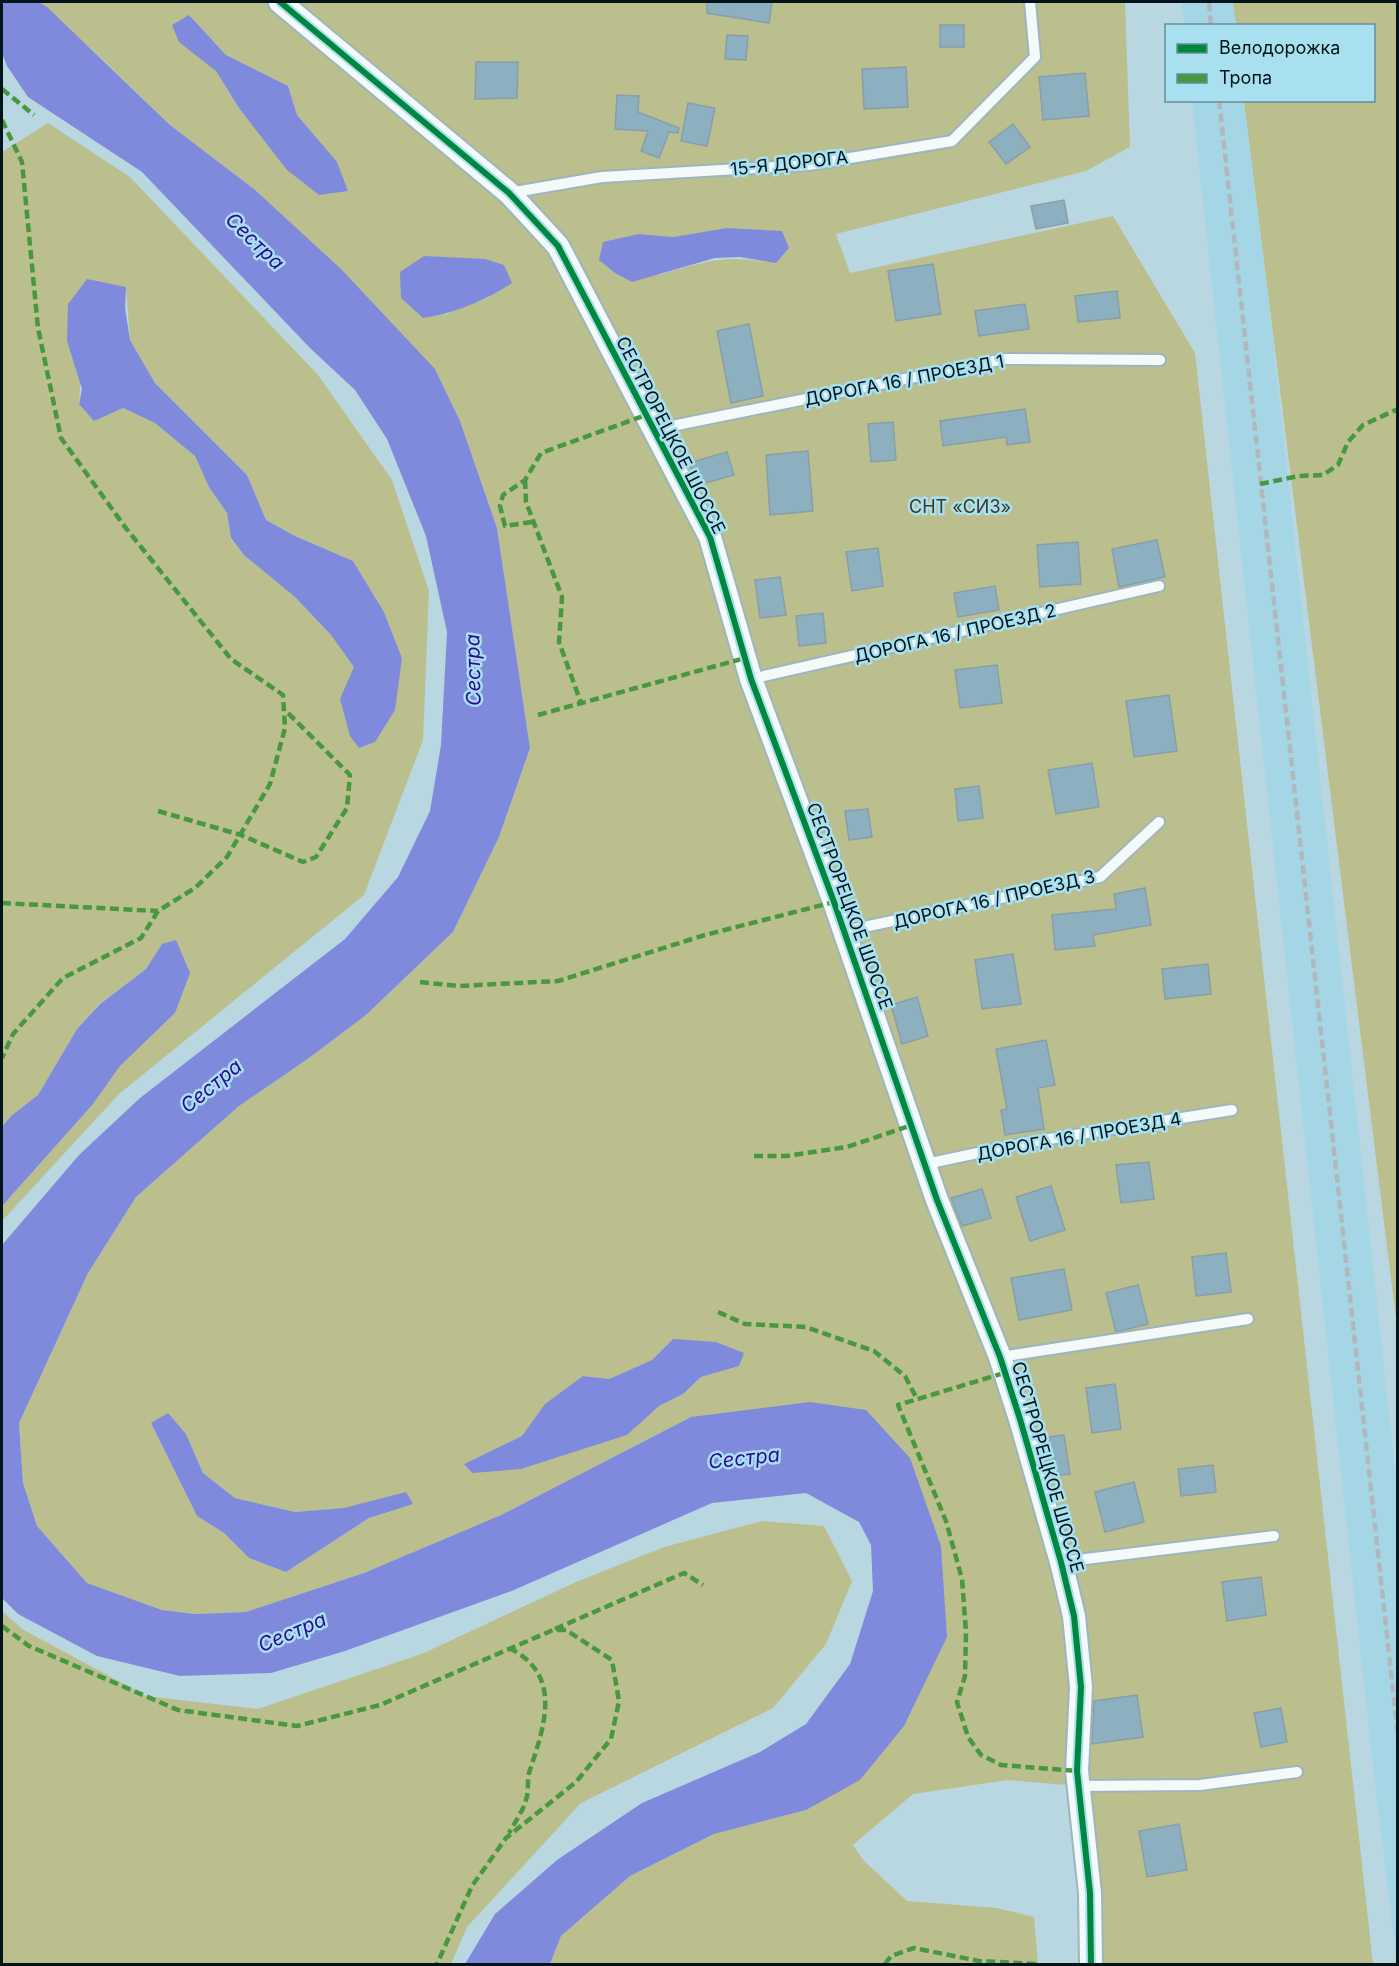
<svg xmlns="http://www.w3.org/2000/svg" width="1399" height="1966" font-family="Inter,sans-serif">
	<rect width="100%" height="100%" fill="#b9d7e0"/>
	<g fill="#a5d6e5">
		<polygon points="1181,2 1236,2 1239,25 1184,25"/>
		<polygon points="1192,101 1247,101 1397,1488 1397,1964 1372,1758"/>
	</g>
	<g fill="#bbbf8e" fill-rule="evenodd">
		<path d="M39 2H1125L1130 147 1086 171 836 234 850 273 1113 216 1195 353 1373 1964H1091L1078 1786 1008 1780 913 1794 853 1845 864 1861 907 1901 997 1908 1034 1917 1038 1964H550L561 1936 630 1876 714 1834 806 1810 941 1546 691 1417 501 1515 364 1573 246 1612 195 1614 162 1610 87 1583 37 1526 23 1483 19 1423 88 1273 136 1197 239 1106 309 1058 366 1015 453 932 499 837 530 748 497 528 460 421 435 369 254 189 170 125 99 56ZM189 15 226 55 288 86 297 115 336 162 239 108 216 71ZM639 234 674 237 776 263C723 254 708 261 658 275ZM458 259H485L491 297 466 305 445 315ZM673 1339 739 1366 701 1377 683 1394 659 1406 626 1435 521 1469 464 1464 522 1436 583 1376 609 1379 652 1360ZM168 1414 186 1434 203 1473 235 1498 295 1512 413 1503 369 1518 286 1572 249 1558 224 1533 197 1516 151 1423Z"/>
		<polygon points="1233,2 1397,2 1397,1327 1244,101 1374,100 1374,26 1236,25"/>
		<path d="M48 123 130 177 318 375 392 480 429 591 423 740 364 895 119 1094 2 1221V1206L6 1198 93 1104 120 1066 175 1013 162 944 146 969 99 1004 77 1029 38 1095 11 1116 2 1127V152ZM87 280 126 287 130 340 155 383 247 475 266 520 295 536 353 561 384 612 402 658 375 741 358 748 355 667 331 635 295 597 244 555 231 539 227 513 209 487 195 456 155 423 123 408 79 404Z"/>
		<polygon points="762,1521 824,1526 852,1581 826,1644 773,1708 581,1803 467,1927 451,1964 2,1964 2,1611 22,1629 146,1696 258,1709 424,1653 576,1582 664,1547"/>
	</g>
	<g fill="#808adc">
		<polygon points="2,2 39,2 47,7 170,125 254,189 341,269 435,369 460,421 497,528 530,748 499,837 453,932 366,1015 309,1058 239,1106 136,1197 88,1273 19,1423 23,1483 37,1526 87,1583 162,1610 195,1614 246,1612 364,1573 501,1515 691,1417 810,1402 866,1410 910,1458 941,1546 947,1637 904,1726 860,1780 806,1810 714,1834 630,1876 561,1936 550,1964 465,1964 495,1914 557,1860 642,1803 760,1752 806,1724 850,1664 873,1591 871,1545 859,1522 806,1493 712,1503 514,1590 345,1651 271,1673 180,1676 97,1656 18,1614 2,1598 2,1245 79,1155 140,1098 345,939 398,877 430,811 441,745 447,632 426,536 387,439 355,390 310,348 142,172 28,97 7,66 2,53"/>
		<polygon points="189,15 226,55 288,86 297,115 337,162 348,191 319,195 287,170 239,108 216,71 179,42 172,25"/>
		<polygon points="727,228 782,231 789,248 776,263 740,257 715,258 632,282 615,273 599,260 603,242 639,234 674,237"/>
		<path d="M424 256 485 259 504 265 512 283C487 300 453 314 423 318L401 298 400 272Z"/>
		<polygon points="87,279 126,287 125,308 130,340 155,383 247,475 266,520 295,536 353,561 384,612 402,658 395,710 375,742 359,748 350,736 340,699 354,667 331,635 295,597 244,555 231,538 227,513 209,487 195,456 155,423 123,408 94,421 79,404 82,389 67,341 68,304"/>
		<polygon points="176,940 190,973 175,1013 120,1066 93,1104 2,1206 2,1127 11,1116 38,1095 77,1029 100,1004 146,969 162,944"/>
		<polygon points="673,1339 716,1342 744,1353 739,1366 701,1377 683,1394 659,1406 627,1435 521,1469 472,1473 464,1464 522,1436 545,1404 583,1376 609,1379 652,1360"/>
		<polygon points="168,1413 186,1434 203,1473 235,1498 295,1512 344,1508 406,1492 413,1504 369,1518 286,1572 249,1558 224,1533 197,1516 151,1423"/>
	</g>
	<g fill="#8cb0c0" stroke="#899ea7" stroke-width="1.5">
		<polygon points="707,2 772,2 769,23 707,13"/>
		<rect x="940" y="25" width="24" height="22"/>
		<polygon points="727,35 748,36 746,60 725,59"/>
		<polygon points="476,62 518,62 517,98 475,99"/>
		<polygon points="906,67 908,107 864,109 862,69"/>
		<polygon points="1085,73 1089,116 1043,120 1039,77"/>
		<polygon points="617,95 639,96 638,112 679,128 678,133 669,132 659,158 641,151 648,131 615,129"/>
		<polygon points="688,103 715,108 707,146 681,141"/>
		<polygon points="1013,124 1030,147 1006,164 989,142"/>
		<polygon points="1064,200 1068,223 1036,229 1031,206"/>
		<polygon points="933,264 941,314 896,321 888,271"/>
		<polygon points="1117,291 1120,318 1078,322 1075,296"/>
		<polygon points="1025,304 1029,329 979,336 975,311"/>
		<polygon points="749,324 763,396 731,403 717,331"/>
		<polygon points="1025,409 1030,442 1007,445 1006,437 943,446 940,421"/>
		<polygon points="893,422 896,460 871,462 868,424"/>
		<polygon points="808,451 813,511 770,515 766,455"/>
		<polygon points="727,452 734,475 698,485 689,463"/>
		<polygon points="1157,540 1165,577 1119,587 1112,549"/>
		<polygon points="1078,542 1081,584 1040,587 1037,545"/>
		<polygon points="878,548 883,586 852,591 846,552"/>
		<polygon points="780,577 786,615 760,618 755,580"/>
		<polygon points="995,586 999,610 958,617 954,593"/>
		<polygon points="823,613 826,643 799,646 796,616"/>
		<polygon points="997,665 1002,703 960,708 955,670"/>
		<polygon points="1169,695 1177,751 1134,757 1126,701"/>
		<polygon points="1092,763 1099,807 1056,814 1048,770"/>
		<polygon points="979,786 983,818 958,821 955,789"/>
		<polygon points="868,809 872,837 849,840 845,811"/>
		<polygon points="1145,888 1151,925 1093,935 1095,946 1055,950 1052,915 1116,909 1114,894"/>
		<polygon points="1013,954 1021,1004 982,1009 975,960"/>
		<polygon points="1208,964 1211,994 1165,999 1162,969"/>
		<polygon points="917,997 928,1036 902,1044 891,1005"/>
		<polygon points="1046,1040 1055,1085 1038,1088 1044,1129 1005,1135 1001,1110 1007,1109 996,1049"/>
		<polygon points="1149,1162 1154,1199 1121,1203 1116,1165"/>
		<polygon points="1051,1186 1065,1230 1030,1241 1016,1197"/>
		<polygon points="982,1189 991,1218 962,1226 951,1198"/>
		<polygon points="1226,1253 1231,1292 1196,1296 1192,1257"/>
		<polygon points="1064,1269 1072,1310 1019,1320 1011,1278"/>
		<polygon points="1138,1285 1148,1324 1116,1332 1106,1293"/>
		<polygon points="1115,1384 1121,1429 1092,1433 1086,1388"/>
		<polygon points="1064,1435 1070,1474 1051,1476 1040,1438"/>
		<polygon points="1213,1465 1216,1492 1181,1496 1178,1469"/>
		<polygon points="1134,1482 1144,1522 1105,1532 1095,1492"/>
		<polygon points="1261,1577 1266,1615 1227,1621 1222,1582"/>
		<polygon points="1137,1695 1143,1737 1092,1744 1094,1701"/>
		<polygon points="1281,1708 1287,1742 1261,1747 1254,1713"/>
		<polygon points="1179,1824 1187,1870 1147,1877 1139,1831"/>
	</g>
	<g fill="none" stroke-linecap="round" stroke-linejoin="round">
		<defs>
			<g id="lane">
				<polyline points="509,193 602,177 808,165 952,141 1035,57 1030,2"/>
				<polyline points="652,430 1004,359 1160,360"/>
				<polyline points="751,679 1159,586"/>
				<polyline points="845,931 1100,877 1159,822"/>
				<polyline points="926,1164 1024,1143 1232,1110"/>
				<polyline points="1000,1357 1248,1319"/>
				<polyline points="1061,1562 1274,1536"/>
				<polyline points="1078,1786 1200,1785 1297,1772"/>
			</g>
			<polyline id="street" points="280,2 509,193 558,246 710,537 751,679 834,902 937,1200 1000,1357 1020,1419 1061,1562 1074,1616 1081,1687 1077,1771 1090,1893 1091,1964"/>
		</defs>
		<use href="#lane" stroke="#9db5bc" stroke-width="14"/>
		<use href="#street" stroke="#9db5bc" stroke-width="26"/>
		<use href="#lane" stroke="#f4f9fa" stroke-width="10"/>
		<use href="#street" stroke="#f4f9fa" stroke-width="22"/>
		<g stroke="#b1b8bb" stroke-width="4.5" stroke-dasharray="9 4.5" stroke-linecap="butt">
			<polyline points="1209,2 1211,26"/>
			<polyline points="1219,100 1398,1736"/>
		</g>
		<g stroke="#47983e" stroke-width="4.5" stroke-dasharray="9 4.5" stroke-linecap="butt">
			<polyline points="2,89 34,115"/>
			<polyline points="2,120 22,162 38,328 61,438 125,527 231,659 283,695 285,728 270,784 227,857 195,888 158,911 141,938 63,978 13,1034 2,1058"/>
			<polyline points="525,480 526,502 562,597 559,642 581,703"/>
			<polyline points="1260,484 1299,476 1323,475 1338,465 1348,442 1363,425 1398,409"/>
			<polyline points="532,522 505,526 500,506 503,495 525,480 541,453 646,415"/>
			<polyline points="538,715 745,658"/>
			<polyline points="158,811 241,835 303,862 316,857 347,808 350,775 284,709"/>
			<polyline points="2,903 158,911"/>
			<polyline points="420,982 458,986 558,981 705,935 834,902"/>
			<polyline points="754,1156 786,1156 847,1147 912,1125"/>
			<polyline points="718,1312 745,1324 806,1327 874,1351 905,1376 917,1399"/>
			<polyline points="1004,1373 898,1405 946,1521 962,1579 966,1632 965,1676 957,1702 968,1737 981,1755 1001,1765 1077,1771"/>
			<polyline points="2,1626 29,1646 178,1710 297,1726 380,1705 553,1630 566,1630 612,1660 619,1701 611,1739 576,1782 506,1838 472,1886 437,1964"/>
			<polyline points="555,1629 684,1573 703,1585"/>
			<path d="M509 1648C564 1675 544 1727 529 1773 527 1782 529 1792 526 1800 523 1811 515 1822 509 1833"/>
			<polyline points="885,1964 891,1956 914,1948 979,1961 1036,1964"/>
		</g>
		<defs>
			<polyline id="cycleway" points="280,2 509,193 558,246 710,537 751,679 834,902 937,1200 1000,1357 1020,1419 1061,1562 1074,1616 1081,1687 1077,1771 1090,1893 1091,1964"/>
		</defs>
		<use href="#cycleway" stroke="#a9e0f0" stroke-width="10"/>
		<use href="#cycleway" stroke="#00873e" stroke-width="6"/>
	</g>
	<g text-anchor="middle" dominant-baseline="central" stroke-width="5" stroke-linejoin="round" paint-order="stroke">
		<g font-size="18" fill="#011419" stroke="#a9e0f0">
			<text transform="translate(789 163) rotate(-6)">15-Я ДОРОГА</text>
			<text transform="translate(904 380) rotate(-11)">ДОРОГА 16 / ПРОЕЗД 1</text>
			<text transform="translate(671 435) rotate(63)">СЕСТРОРЕЦКОЕ ШОССЕ</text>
			<text transform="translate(955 633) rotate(-13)">ДОРОГА 16 / ПРОЕЗД 2</text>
			<text transform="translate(994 899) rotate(-13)">ДОРОГА 16 / ПРОЕЗД 3</text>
			<text transform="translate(850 906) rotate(70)">СЕСТРОРЕЦКОЕ ШОССЕ</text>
			<text transform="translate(1079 1136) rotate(-10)">ДОРОГА 16 / ПРОЕЗД 4</text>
			<text transform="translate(1048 1467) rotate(74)">СЕСТРОРЕЦКОЕ ШОССЕ</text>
		</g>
		<g font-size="18" fill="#3e3920" stroke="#a9e0f0">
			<text x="960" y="506">СНТ «СИЗ»</text>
		</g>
		<g font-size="20" font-style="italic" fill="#2e0699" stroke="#a9e0f0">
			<text transform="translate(255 241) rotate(44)">Сестра</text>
			<text transform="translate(473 670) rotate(-91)">Сестра</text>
			<text transform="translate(211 1086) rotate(-39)">Сестра</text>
			<text transform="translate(744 1458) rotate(-6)">Сестра</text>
			<text transform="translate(292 1632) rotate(-23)">Сестра</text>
		</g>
	</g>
	<rect width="1399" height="1966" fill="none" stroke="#011419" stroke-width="6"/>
	<rect x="1165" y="24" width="210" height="78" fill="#a9e0f0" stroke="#668e9a" stroke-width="1.5"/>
	<rect x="1177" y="44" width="30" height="9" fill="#00873e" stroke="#668e9a" stroke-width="1.5"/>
	<text x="1219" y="54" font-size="18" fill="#011419">Велодорожка</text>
	<rect x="1177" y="74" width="30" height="9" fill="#47983e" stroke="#668e9a" stroke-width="1.5"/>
	<text x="1219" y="84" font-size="18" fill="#011419">Тропа</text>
</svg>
